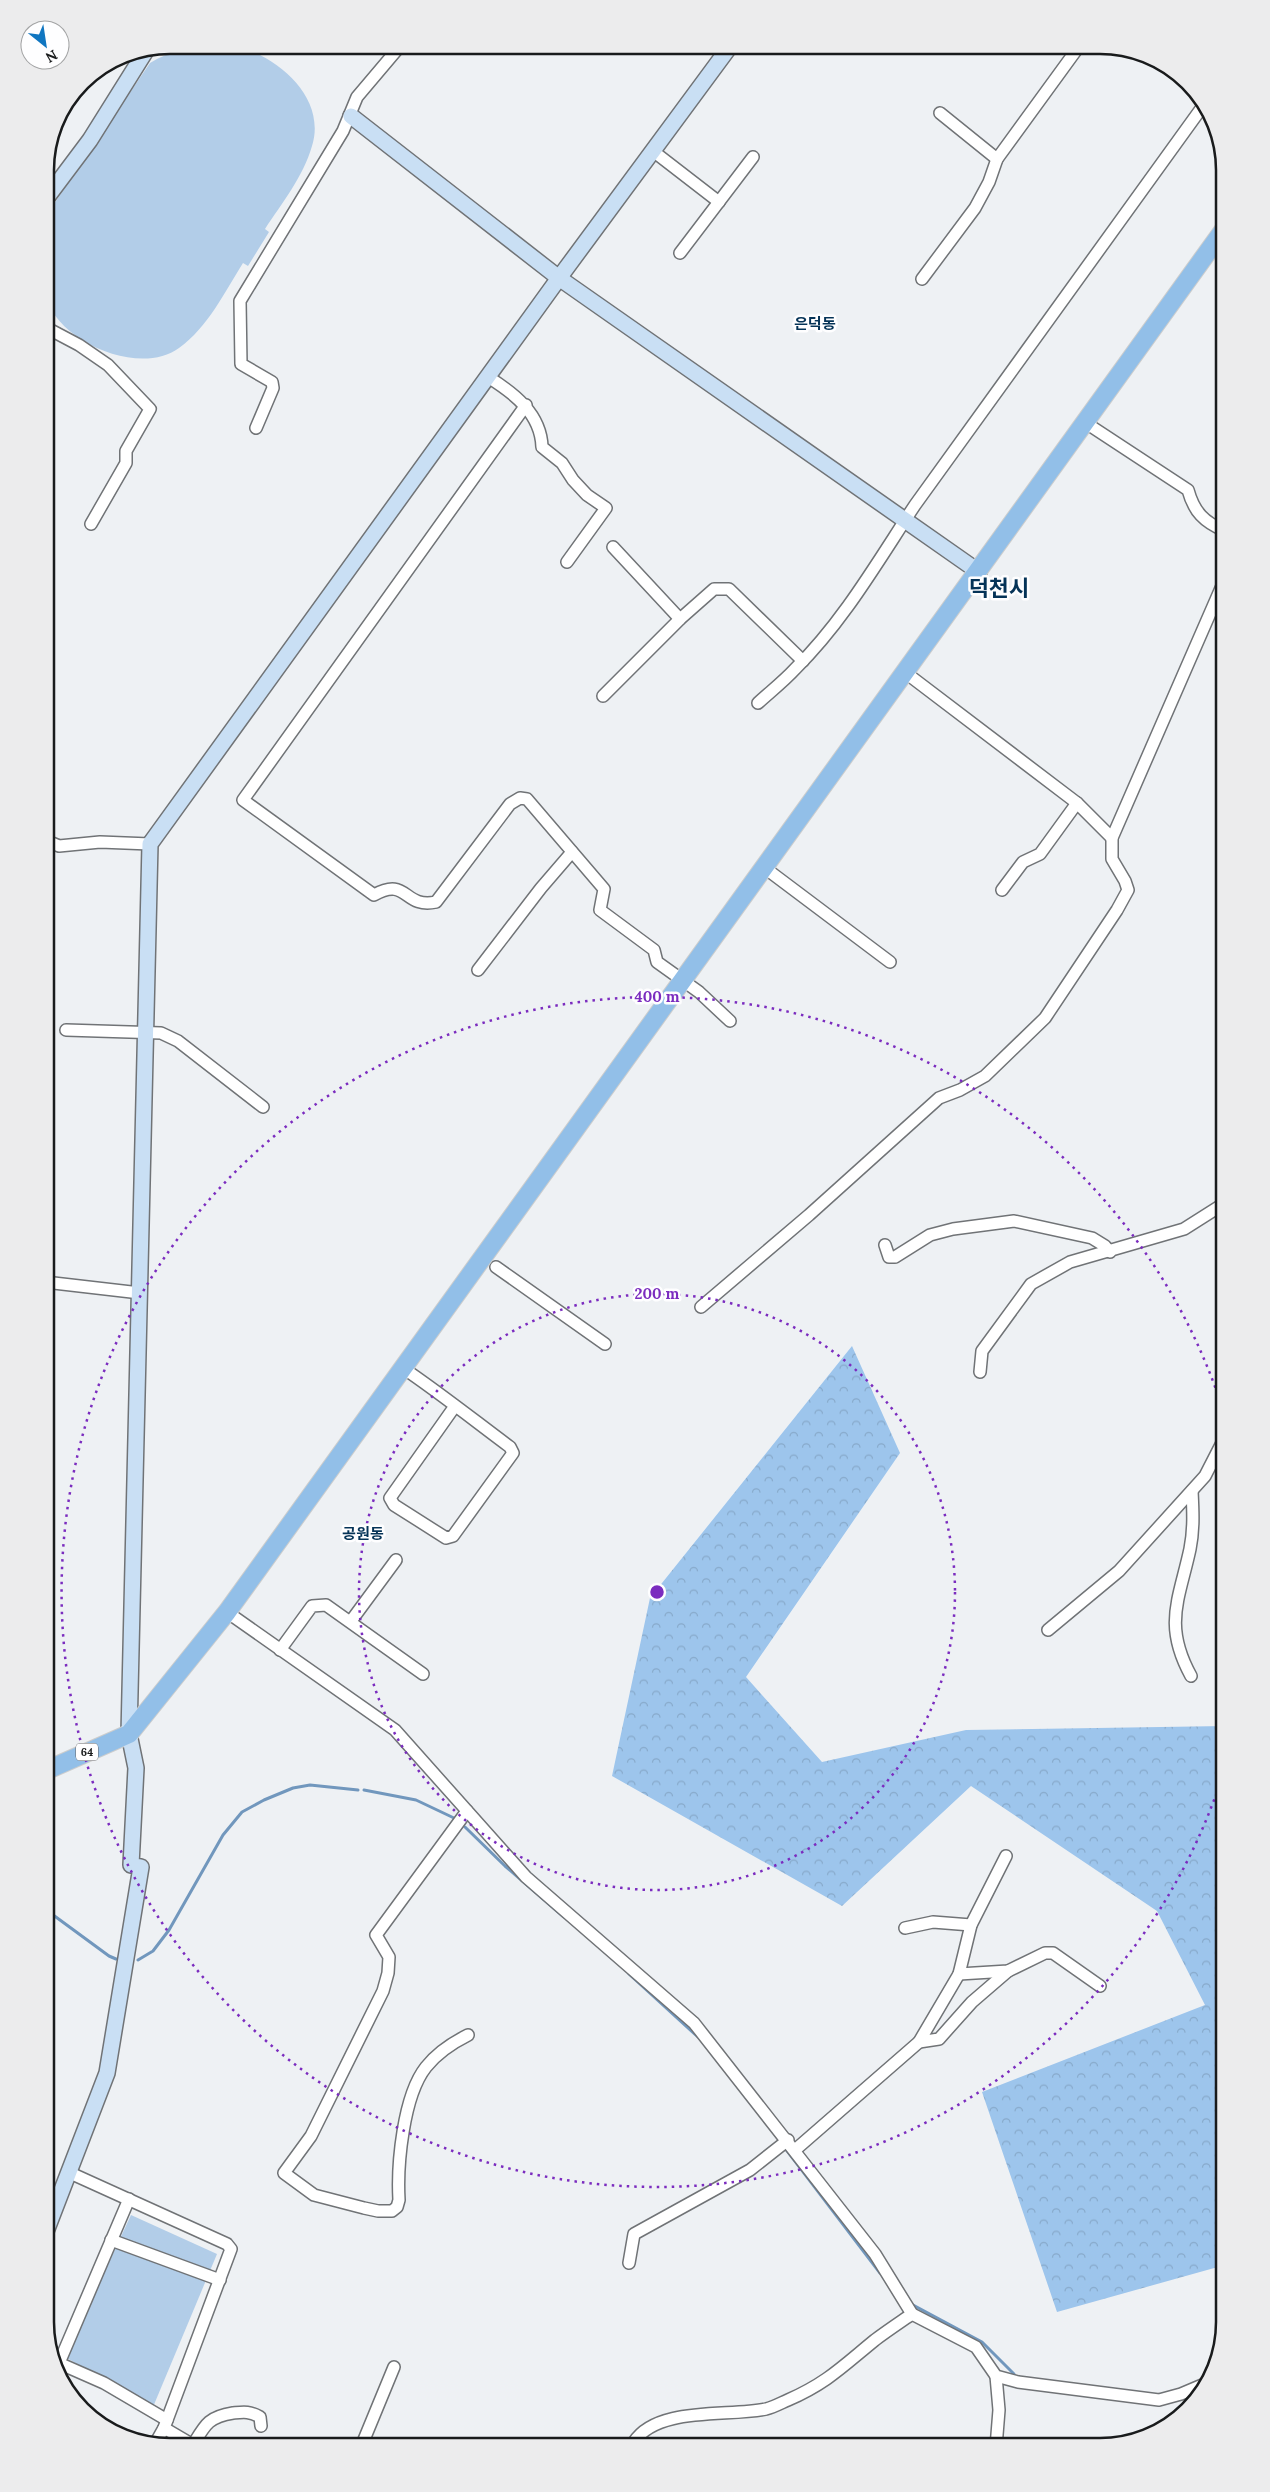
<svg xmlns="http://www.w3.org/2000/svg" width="1270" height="2492" font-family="Lora,'Noto Sans KR',serif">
	<defs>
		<pattern id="forest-crowns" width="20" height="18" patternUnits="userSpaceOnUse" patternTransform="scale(1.25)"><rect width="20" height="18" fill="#9dc5ec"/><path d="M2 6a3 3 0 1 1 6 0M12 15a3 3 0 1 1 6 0" fill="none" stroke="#87a9ca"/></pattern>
	</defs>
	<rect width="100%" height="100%" fill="#eef1f4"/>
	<polygon fill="url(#forest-crowns)" points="852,1346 900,1453 746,1677 822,1762 966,1730 1225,1726 1225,2265 1057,2312 982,2092 1205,2005 1157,1911 971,1786 842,1906 612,1776 650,1598"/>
	<g fill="#b2cde8">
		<path d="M212 45C219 45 227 44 235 46 278 56 327 98 312 146 303 177 282 203 265 229L269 232 248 266 243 263C224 293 208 327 179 348 140 377 58 342 46 297 42 283 45 241 45 224L47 214 150 63C170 51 188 47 212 45Z"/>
		<polygon points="131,2215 217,2254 153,2407 65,2357"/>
	</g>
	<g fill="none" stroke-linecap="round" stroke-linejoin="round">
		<g stroke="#7197bd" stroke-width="3">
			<polyline points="364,1790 416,1800 454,1818"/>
			<polyline points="465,1827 505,1866 564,1917"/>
			<polyline points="45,1909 109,1956 116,1959"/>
			<polyline points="138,1960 153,1951 169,1930 223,1835 242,1812 264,1800 293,1788 310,1785 358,1790"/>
			<polyline points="629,1974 698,2037"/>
			<polyline points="785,2148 880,2273"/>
			<polyline points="913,2305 982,2342 1014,2374"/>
		</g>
		<defs>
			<g id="street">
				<polyline points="940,113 997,159"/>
				<polyline points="653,151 719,202"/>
				<polyline points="680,253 753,157"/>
				<polyline points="922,279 975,208 989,182 997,159 1080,45"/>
				<polyline points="45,327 79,345 108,365 150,409 126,451 126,463 91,524"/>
				<path d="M488 377C514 393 541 414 542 447L562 463 573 480 587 495 606 508 567 562"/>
				<path d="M526 405 243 800 374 895C408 876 403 909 436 902L510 804 520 798 527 799 604 889 600 910 654 950 657 962 699 992 730 1021"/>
				<path d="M1086 423 1188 490C1194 512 1204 522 1225 531"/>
				<polyline points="256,428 273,388 272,382 241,364 240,301 343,131 357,97 401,45"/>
				<polyline points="613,547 680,619"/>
				<polyline points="906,673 1077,803 1112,838"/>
				<polyline points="603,696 680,619 714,589 729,589 803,661"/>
				<path d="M758 703C770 692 784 681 795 669 843 622 878 561 915 505L1203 106"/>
				<polyline points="45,840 59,846 100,842 150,844"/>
				<polyline points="765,868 890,962"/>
				<polyline points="1002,890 1023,862 1040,854 1077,803"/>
				<polyline points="478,970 541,888 572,852"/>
				<polyline points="66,1030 161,1033 178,1041 263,1107"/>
				<polyline points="1223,1167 1225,1166"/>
				<polyline points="885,1245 889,1257 895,1257 930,1235 953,1229 1014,1221 1092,1238 1105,1246 1110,1252"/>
				<polyline points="496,1267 605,1344"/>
				<polyline points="45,1282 140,1293"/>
				<polyline points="701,1307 809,1215 939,1098 960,1090 985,1076 1045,1018 1117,910 1128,890 1125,881 1112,859 1112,838 1225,579"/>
				<path d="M403 1368C440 1393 475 1421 510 1447L513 1453 453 1536 446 1538 394 1505 390 1498 455 1406"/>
				<polyline points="980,1372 982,1351 1031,1284 1070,1262 1184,1229 1225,1203"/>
				<polyline points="227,1612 395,1730 526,1877 694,2023 875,2254 912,2314 976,2347 996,2376 1018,2382 1159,2400 1181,2394 1207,2383"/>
				<polyline points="351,1621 396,1560"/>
				<polyline points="1048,1630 1119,1571 1205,1476 1225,1437"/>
				<polyline points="280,1650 312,1606 326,1605 423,1674"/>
				<path d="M1191 1676C1163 1625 1179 1600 1190 1549 1194 1529 1193 1511 1192 1491"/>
				<path d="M467 1811 376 1935 389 1957 388 1973 383 1991 311 2136 284 2173 314 2195 364 2208 378 2211H392L397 2207 399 2200C397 2165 403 2096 426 2067 437 2053 452 2043 468 2035"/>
				<polyline points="905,1928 933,1922 971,1925"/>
				<polyline points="959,1974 1008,1971 1045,1953 1053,1953 1100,1986"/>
				<polyline points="919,2042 939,2039 972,2002 1008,1971"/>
				<polyline points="795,2150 919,2042 959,1974 971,1925 1006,1856"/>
				<polyline points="68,2172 227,2244 231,2249 164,2428 155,2444"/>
				<polyline points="111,2240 220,2280"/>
				<polyline points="629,2263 634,2234 750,2170 788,2140"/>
				<polyline points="54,2361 104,2383 167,2420"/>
				<polyline points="59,2363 129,2199"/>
				<polyline points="996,2376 999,2410 996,2447"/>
				<path d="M164 2428 193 2445C205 2425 208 2417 233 2413 244 2412 249 2411 260 2417L261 2426"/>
				<path d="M634 2442C657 2406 729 2417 766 2409 774 2407 781 2403 788 2400 827 2383 843 2366 875 2340 887 2331 899 2323 912 2314"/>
				<polyline points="361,2447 394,2367"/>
			</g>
			<g id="secondary">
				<polyline points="351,116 559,278 979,572"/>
				<polyline points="45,200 90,140 147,49"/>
				<polyline points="45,2234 107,2073 141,1867 131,1865 136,1768 129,1734 150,844 559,278 731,45"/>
			</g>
			<polyline id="primary" points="45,1771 129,1734 227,1612 1225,228"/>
		</defs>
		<use href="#street" stroke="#707376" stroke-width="14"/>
		<use href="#secondary" stroke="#707376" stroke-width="18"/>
		<use href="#primary" stroke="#cccdcd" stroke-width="20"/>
		<use href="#street" stroke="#fff" stroke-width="11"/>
		<use href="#secondary" stroke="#c9dff4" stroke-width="15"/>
		<use href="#primary" stroke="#92bfe8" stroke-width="18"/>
	</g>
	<g fill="none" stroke="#7b2cbf" stroke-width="2.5" stroke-dasharray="2.5 5">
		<circle cx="657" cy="1592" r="298"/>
		<path d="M1224 1771A595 595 0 1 1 1224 1413"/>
	</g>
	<g text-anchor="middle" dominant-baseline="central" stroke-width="5" stroke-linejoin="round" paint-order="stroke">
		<rect fill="#fefeff" stroke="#5e5f60" stroke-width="1" x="76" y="1743.5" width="22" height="17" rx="4"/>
		<g font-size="11" font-weight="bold" fill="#191b1c">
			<text x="87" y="1752">64</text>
		</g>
		<g font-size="15" font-weight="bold" fill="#053357" stroke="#fefeff">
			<text x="815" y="323">은덕동</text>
			<text x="363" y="1533">공원동</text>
		</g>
		<g font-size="22" font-weight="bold" fill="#053357" stroke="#fefeff">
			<text x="999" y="588">덕천시</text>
		</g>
	</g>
	<path d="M0 0H1270V2492H0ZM170 54H1100A116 116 0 0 1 1216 170V2322A116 116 0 0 1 1100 2438H170A116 116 0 0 1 54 2322V170A116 116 0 0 1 170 54Z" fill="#ececed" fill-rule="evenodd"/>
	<path fill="none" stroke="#191b1c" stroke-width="2.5" d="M170 54H1100A116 116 0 0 1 1216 170V2322A116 116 0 0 1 1100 2438H170A116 116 0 0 1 54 2322V170A116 116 0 0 1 170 54Z"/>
	<circle cx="657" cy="1592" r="8" fill="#7b2cbf" stroke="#fefeff" stroke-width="2.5"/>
	<g font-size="15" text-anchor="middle" font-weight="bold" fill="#7b2cbf" stroke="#fefeff" stroke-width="5" stroke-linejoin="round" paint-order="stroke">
		<text x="657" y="1002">400 m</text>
		<text x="657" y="1299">200 m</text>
	</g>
	<g transform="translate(45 45) rotate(150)"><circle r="24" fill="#fefeff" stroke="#a2a3a4"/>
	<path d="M0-4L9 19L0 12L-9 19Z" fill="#1076c1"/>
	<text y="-8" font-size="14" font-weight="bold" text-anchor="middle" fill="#191b1c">N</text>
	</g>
</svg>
